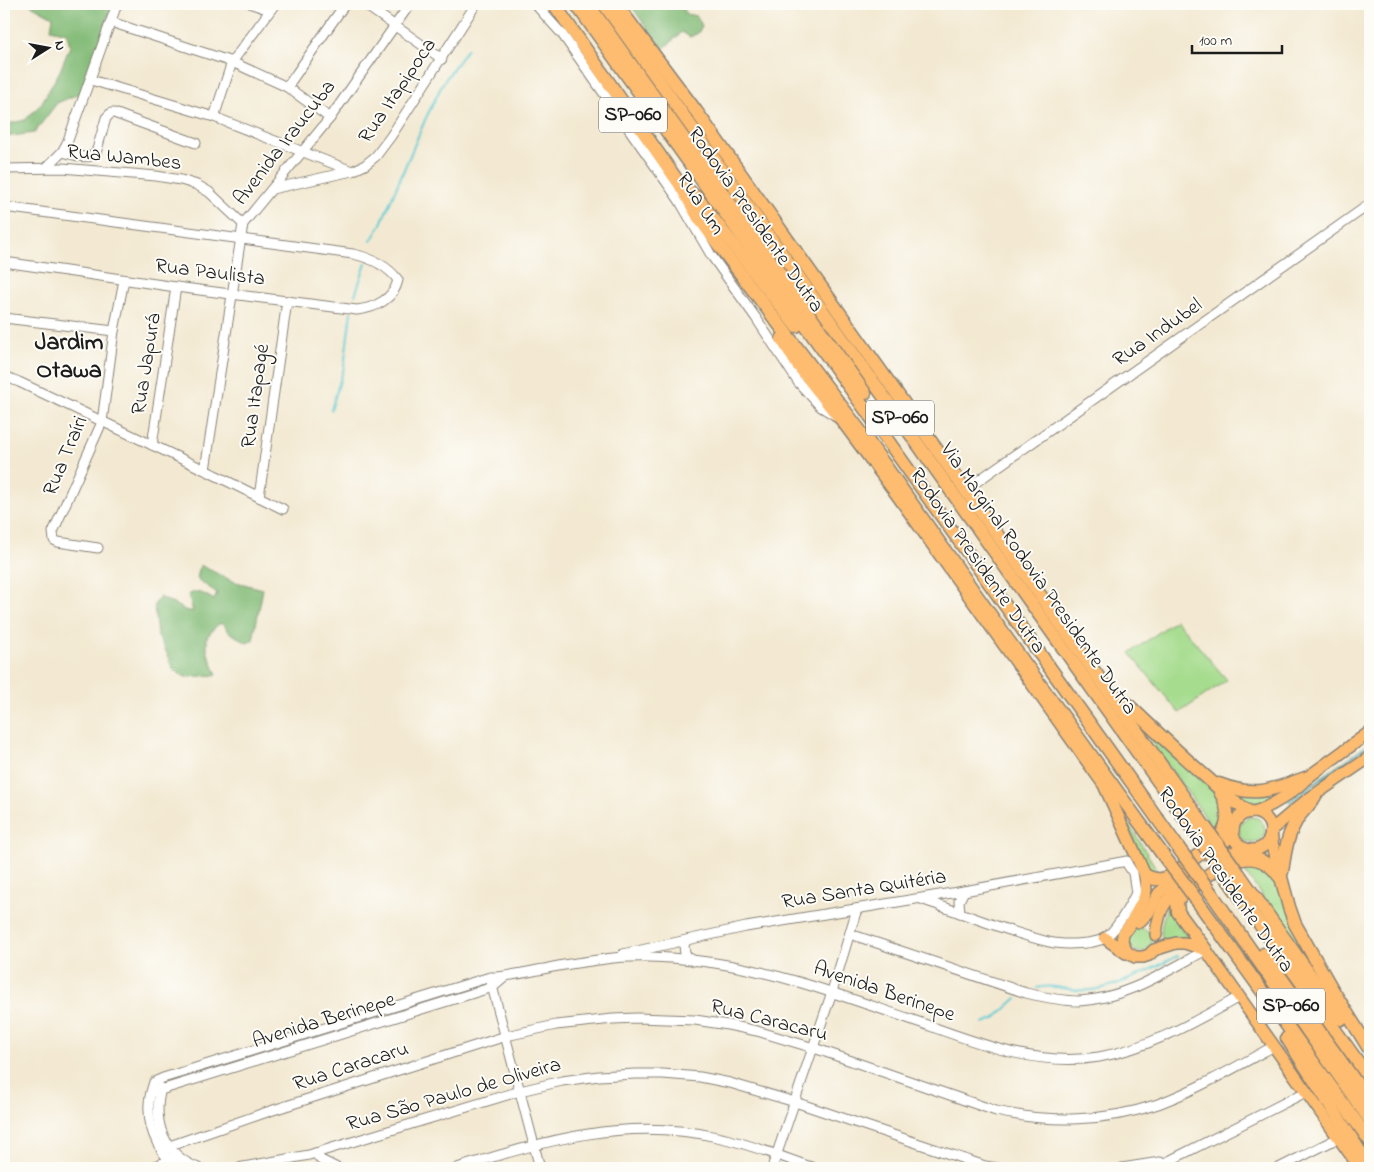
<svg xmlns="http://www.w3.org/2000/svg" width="1374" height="1172" font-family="'Indie Flower',sans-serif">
	<rect width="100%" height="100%" fill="#fdfcf7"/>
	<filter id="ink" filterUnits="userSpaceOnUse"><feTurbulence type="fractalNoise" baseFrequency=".02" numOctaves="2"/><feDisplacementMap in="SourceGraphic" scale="10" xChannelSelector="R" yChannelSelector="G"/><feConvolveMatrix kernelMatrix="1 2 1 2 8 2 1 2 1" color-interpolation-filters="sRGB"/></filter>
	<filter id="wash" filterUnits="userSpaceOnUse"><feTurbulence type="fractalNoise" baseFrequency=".0096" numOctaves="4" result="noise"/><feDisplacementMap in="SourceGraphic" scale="20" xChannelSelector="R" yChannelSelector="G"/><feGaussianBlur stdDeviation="1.12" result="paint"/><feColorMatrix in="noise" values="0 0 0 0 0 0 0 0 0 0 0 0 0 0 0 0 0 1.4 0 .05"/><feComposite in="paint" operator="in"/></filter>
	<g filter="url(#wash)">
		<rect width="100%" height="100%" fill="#f3e9d2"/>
		<g fill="#a5dc8d" stroke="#607c54">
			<polygon points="1176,620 1227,680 1179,713 1130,653"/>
			<path d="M1135 719 1215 792C1224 808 1224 815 1216 832Z"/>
			<path d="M1284 791C1258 809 1256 811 1231 792Z"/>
			<polygon points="1115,802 1156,868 1154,876 1151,875"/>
			<circle cx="1252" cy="830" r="13"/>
			<polygon points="1245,863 1270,869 1333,997 1240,865"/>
			<path d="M1168 903 1173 916 1188 938 1187 940 1164 942C1157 932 1165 914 1168 903Z"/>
			<circle cx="1140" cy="940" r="12"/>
		</g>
		<g fill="#84bc78" stroke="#506c4a">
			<polygon points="29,4 112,4 83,92 57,103 34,133 4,137 4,125 25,120 41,104 60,71 70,46 67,33 51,29 53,17"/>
			<polygon points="630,4 681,4 686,14 697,16 702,26 698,33 690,37 682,32 662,50"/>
			<path d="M200 565 232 581 263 589 253 640 247 643 229 632 223 623 217 625 207 637V651L217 675 186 677 174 671 165 649 157 635 154 605 160 597 187 611H193L188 595C198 589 206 595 214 600L217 593 197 579Z"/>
		</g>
		<polygon fill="#5dcad2" stroke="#3c7377" points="1370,743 1370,745 1290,803 1288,801"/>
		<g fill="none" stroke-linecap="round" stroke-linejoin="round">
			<g stroke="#5dcad2" stroke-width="2">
				<polyline points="371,241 380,226 425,120 443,83 467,49"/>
				<polyline points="355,295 366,263"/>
				<polyline points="331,410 344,367 351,312"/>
				<path d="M1037 988C1059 983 1071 993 1091 990 1122 986 1150 969 1178 956"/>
				<polyline points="983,1023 994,1019 1017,998"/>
			</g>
		</g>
	</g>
	<g filter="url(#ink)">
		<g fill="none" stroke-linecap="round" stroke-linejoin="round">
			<defs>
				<g id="minor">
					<polyline points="252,4 270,10"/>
					<polyline points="364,4 442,59"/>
					<polyline points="535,4 562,34 679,200 711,255 756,318 798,382 821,407 836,416"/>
					<polyline points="111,22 232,62 287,87 330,118"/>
					<polyline points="91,80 214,117 352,171"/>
					<polyline points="287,87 345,4"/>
					<polyline points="214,117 232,62 275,4"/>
					<path d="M62 152C72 154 88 161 96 153L106 118 111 113H114L196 143"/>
					<polyline points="47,167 62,152 67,143 117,4"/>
					<polyline points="4,169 62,168 156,176 181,180 197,185 209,192 243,224"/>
					<polyline points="4,184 5,170"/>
					<polyline points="272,189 352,171 365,165 376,156 391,136 476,4"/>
					<path d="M4 207 353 254C371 258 387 265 398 280 394 299 375 308 357 310L176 287 4 262"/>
					<polyline points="4,318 114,331"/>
					<polyline points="4,376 19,382 205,470 283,509"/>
					<polyline points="152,445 176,287"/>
					<polyline points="205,470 243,224 330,118 410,4"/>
					<polyline points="965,490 1370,204"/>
					<polyline points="259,497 287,301"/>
					<polyline points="98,548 58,542 54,540 53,532 102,422 114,331 124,280"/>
					<path d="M921 899C962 913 1008 932 1049 942 1062 945 1096 945 1106 937 1117 929 1130 905 1136 893L1133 873 1126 862"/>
					<polyline points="960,913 959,901 964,891"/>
					<path d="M850 934 1026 993C1043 997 1061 1001 1079 1001 1125 999 1167 971 1206 950"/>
					<polyline points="687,940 684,944 685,955 694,961"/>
					<polyline points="623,954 746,927 964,891 1127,861"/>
					<polyline points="491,982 540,1168"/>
					<path d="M161 1088C152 1122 164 1155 198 1168"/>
					<polyline points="151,1093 493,987 505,977"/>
					<path d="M161 1149 267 1112 506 1036 556 1025 613 1019 637 1018 695 1020 728 1025 757 1031 814 1048 996 1111C1049 1123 1106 1122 1158 1104 1198 1089 1236 1067 1274 1046"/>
					<polyline points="315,1153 321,1160 337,1168"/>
					<polyline points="147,1168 173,1160"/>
					<path d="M180 1168C161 1158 149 1131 149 1110 148 1101 151 1091 154 1082L163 1078 490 977C509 977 525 972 544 969 564 964 585 962 605 959 639 954 681 958 715 963 782 973 845 997 910 1019 971 1040 1033 1068 1099 1057 1150 1048 1194 1022 1239 997"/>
					<polyline points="238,1168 309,1155 520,1091 562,1081 599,1076 635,1074 663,1074 700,1077 730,1083 795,1102 985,1166 997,1168"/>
					<path d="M457 1168C545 1141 624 1116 717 1137 750 1144 782 1157 814 1168"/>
					<polyline points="772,1168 832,992 857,909"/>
					<polyline points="1122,1168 1160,1162"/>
					<polyline points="1155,1168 1306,1092"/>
					<polyline points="1279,1168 1338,1138"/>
				</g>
				<g id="major">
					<polyline points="839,417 897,495 1104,785 1145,875 1146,890 1144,898 1129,926 1123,934 1122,942 1127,952 1135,957 1143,957 1149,955 1154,950 1176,943 1185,943 1206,950 1360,1168"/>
					<circle cx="1252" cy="831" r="19"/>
					<path d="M1254 812C1273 806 1294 792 1308 777L1370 732"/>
					<polyline points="1271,830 1307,800 1370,757"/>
					<polyline points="1212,852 1229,838 1233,830"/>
					<polyline points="1218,861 1231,853 1246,849"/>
					<polyline points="1139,922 1148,913 1159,893 1183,873"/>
					<path d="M1156 935C1159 904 1167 898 1191 881"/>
					<polyline points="1105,938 1126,953"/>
				</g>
				<g id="highway">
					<polyline points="554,4 679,183 699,218 718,244 867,440 1008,640 1163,855"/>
					<polyline points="576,4 1177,846"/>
					<polyline points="588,4 865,393"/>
					<polyline points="604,4 1195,833"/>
					<polyline points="616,4 696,111 1205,827"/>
					<polyline points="687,189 698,199 796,326"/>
					<polyline points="782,339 797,364 839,417"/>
					<path d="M1119 696C1147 723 1175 750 1205 776 1219 788 1233 803 1250 812"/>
					<path d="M1219 784C1255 798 1273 790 1308 777"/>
					<polyline points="1271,834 1272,844 1289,907 1295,924 1332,989 1370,1050"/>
					<path d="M1282 872C1285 852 1287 833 1300 815 1305 809 1311 803 1315 796"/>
					<polyline points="1239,874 1341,1019"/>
					<path d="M1145 875C1155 881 1162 880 1172 875 1185 865 1217 843 1224 830 1230 818 1227 803 1220 792"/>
					<polyline points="1229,881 1370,1079"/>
					<polyline points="1211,893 1370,1120"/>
					<polyline points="1198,902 1370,1141"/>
					<path d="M1206 950 1178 912 1177 901 1178 899C1205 877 1250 834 1279 876"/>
					<polyline points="1264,954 1370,1102"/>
					<polyline points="1287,1038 1370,1167"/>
				</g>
			</defs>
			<use href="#minor" stroke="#888277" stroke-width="11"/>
			<use href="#major" stroke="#888277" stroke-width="14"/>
			<use href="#highway" stroke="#888277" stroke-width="15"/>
			<use href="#minor" stroke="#fff" stroke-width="9"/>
			<use href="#major" stroke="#fdbc6f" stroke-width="11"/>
			<use href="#highway" stroke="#fdbc6f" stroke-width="12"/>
			<defs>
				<g id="highway-bridge">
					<polyline points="1205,827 1239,874"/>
					<polyline points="1195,833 1229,881"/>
					<polyline points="1177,846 1211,893"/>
					<polyline points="1163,855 1198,902"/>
				</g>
			</defs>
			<use href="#highway-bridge" stroke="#888277" stroke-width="15" stroke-linecap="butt"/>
			<use href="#highway-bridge" stroke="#fdbc6f" stroke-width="12"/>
		</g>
	</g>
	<g text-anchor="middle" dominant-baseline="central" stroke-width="4" stroke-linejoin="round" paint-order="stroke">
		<g fill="#fdfcf7" stroke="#605f5e" stroke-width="1">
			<rect x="599" y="97.5" width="68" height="35" rx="4"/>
			<rect x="866" y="400.5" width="68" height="35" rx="4"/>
			<rect x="1257" y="988.5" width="68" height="35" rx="4"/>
		</g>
		<g font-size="20" font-weight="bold" fill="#1c1c1c">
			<text x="633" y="115">SP-060</text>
			<text x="900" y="418">SP-060</text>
			<text x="1291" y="1006">SP-060</text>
		</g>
		<g font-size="21" fill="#1c1c1c" stroke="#fdfcf7">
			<text transform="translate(398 91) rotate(-56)">Rua Itapipoca</text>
			<text transform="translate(285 143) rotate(-52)">Avenida Iraucuba</text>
			<text transform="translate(124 158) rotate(6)">Rua Wambes</text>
			<text transform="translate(700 204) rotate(57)">Rua Um</text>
			<text transform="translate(755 220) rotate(55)">Rodovia Presidente Dutra</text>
			<text transform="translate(210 273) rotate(7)">Rua Paulista</text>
			<text transform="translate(1158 333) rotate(-35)">Rua Indubel</text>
			<text transform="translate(147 364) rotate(-81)">Rua Japurá</text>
			<text transform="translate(256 396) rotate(-82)">Rua Itapagé</text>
			<text transform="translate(66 456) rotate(-67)">Rua Traíri</text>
			<text transform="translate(977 561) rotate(55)">Rodovia Presidente Dutra</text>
			<text transform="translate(1038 579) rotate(55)">Via Marginal Rodovia Presidente Dutra</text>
			<text transform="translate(1225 880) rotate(55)">Rodovia Presidente Dutra</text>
			<text transform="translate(864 890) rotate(-9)">Rua Santa Quitéria</text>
			<text transform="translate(884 992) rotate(19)">Avenida Berinepe</text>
			<text transform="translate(324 1021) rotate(-17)">Avenida Berinepe</text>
			<text transform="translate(769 1021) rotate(14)">Rua Caracaru</text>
			<text transform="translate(351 1067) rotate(-18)">Rua Caracaru</text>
			<text transform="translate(454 1095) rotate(-16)">Rua São Paulo de Oliveira</text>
		</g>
		<g font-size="24" font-weight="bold" fill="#1c1c1c" stroke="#fdfcf7">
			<text x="69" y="343">Jardim<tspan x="69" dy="28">Otawa</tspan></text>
		</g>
	</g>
	<rect width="1374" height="1172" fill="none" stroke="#fdfcf7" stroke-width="20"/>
	<g transform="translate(48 48) rotate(79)" stroke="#fdfcf7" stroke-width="4" paint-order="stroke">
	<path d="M0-4L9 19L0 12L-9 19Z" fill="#1c1c1c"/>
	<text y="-8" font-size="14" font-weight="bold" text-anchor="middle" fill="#1c1c1c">N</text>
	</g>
	<path d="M1192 45v8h90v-8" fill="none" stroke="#1c1c1c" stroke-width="2.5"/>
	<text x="1199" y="45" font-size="15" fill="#1c1c1c" stroke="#fdfcf7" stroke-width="4" paint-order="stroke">100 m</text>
</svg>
